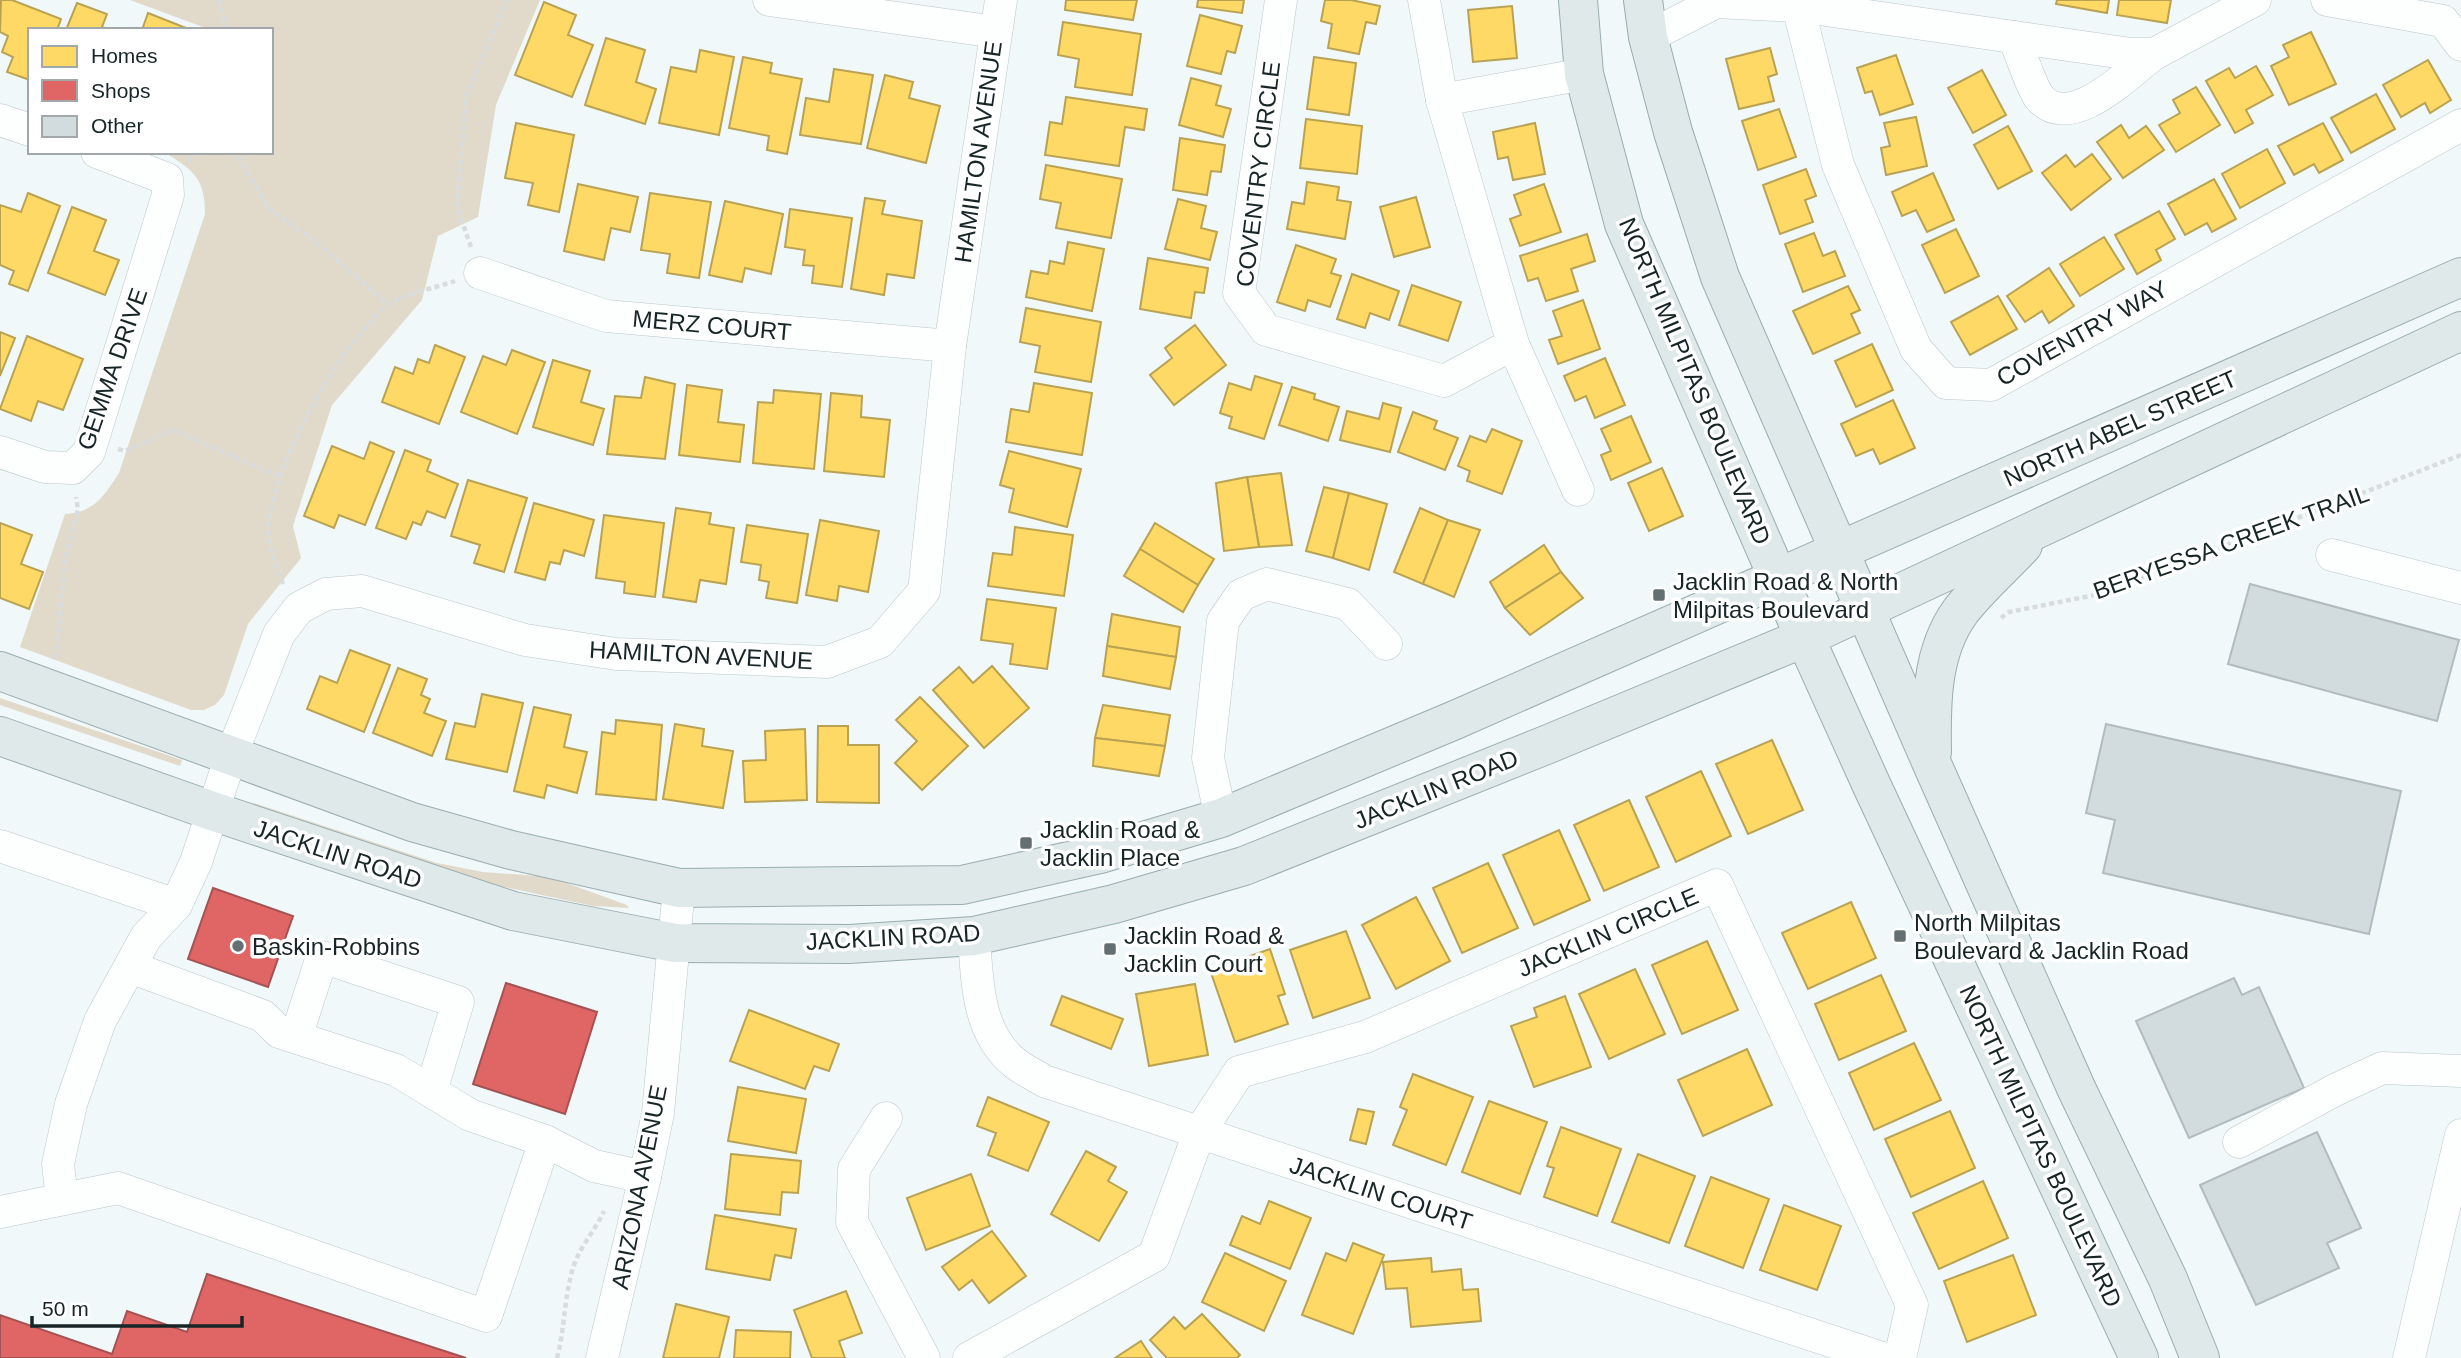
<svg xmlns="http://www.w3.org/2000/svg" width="2461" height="1358" font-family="Helvetica,sans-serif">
	<rect width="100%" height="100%" fill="#f0f8f9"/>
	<g fill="#e1dacb">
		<path d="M130 0H540L496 105 478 217 438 236 422 300 332 405 293 526 301 558 248 624 224 695 215 705 204 710H191L20 647 65 514C95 512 103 497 119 473L205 214C205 180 195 171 167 154L168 152H271V30H211Z"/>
		<polygon points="0,698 182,760 180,766 0,705"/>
		<polygon points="254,803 437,863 483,872 550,877 627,905 629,908 593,906 490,884 252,805"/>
	</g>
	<g fill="#ffd966" stroke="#b9a353" stroke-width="2">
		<polygon points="1,0 12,0 61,19 57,30 30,30 30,80 7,72 13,57 2,52 8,36 0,32"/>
		<polygon points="1066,0 1137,0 1133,20 1065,10"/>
		<polygon points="1198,0 1244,0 1242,13 1197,7"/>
		<polygon points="1325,0 1351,0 1380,6 1376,24 1366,22 1359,54 1328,48 1332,24 1321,21"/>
		<polygon points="2057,0 2109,0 2107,13 2056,4"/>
		<polygon points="2119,0 2171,0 2167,23 2117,15"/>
		<polygon points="544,2 576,15 568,35 593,45 572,97 515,75"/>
		<polygon points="77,3 107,14 102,27 111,30 66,30"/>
		<polygon points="1512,6 1517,58 1473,62 1468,10"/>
		<polygon points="148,13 191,30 142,30"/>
		<polygon points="1200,15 1242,26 1235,53 1227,51 1221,74 1187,66"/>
		<polygon points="1063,22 1141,34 1132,95 1075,87 1079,59 1058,55"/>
		<polygon points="2311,32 2336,84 2289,105 2271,66 2289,57 2283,45"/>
		<polygon points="606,38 645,50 636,82 656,89 645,124 585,105"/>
		<polygon points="1770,48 1777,74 1768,77 1774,101 1739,109 1726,59"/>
		<polygon points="700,50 734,57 719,135 659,123 671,67 696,72"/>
		<polygon points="1896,55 1913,104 1880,115 1872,91 1865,93 1857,68"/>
		<polygon points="743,57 772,63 770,73 802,79 787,154 767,150 769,136 729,128"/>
		<polygon points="1314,57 1356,63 1349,115 1307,109"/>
		<polygon points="2428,60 2451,100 2430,113 2425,103 2401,117 2383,85"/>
		<polygon points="2256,66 2273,95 2246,110 2253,123 2235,133 2206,81 2229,68 2235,78"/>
		<polygon points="834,69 873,75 861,144 800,135 806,98 829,102"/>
		<polygon points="1982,70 2006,115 1973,133 1948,88"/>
		<polygon points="885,75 913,82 909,98 940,106 926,163 867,148"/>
		<polygon points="1191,78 1221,86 1216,105 1231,109 1223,137 1179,125"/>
		<polygon points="2196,87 2220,125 2176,152 2159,125 2180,113 2173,100"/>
		<polygon points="2376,94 2395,129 2351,153 2331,118"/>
		<polygon points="1066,97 1147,109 1144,130 1125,127 1119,166 1045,155 1050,122 1062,124"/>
		<polygon points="1779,109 1796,157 1758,170 1742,121"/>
		<polygon points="1916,117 1927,166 1886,175 1881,148 1890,146 1884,123"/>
		<polygon points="1306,119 1362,126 1357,174 1300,168"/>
		<polygon points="516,123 574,135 559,212 528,205 533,183 505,178"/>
		<polygon points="1535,123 1545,174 1513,180 1508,157 1498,159 1493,132"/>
		<polygon points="2323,123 2343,160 2319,173 2314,164 2294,175 2278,146"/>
		<polygon points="2121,125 2129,138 2146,126 2164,150 2123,178 2097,142"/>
		<polygon points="2008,126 2032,171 1998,189 1974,145"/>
		<polygon points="1180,138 1225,145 1221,172 1211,171 1207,195 1173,190"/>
		<polygon points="2267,149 2285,183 2240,208 2222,174"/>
		<polygon points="2092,154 2111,179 2071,210 2042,173 2066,155 2075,167"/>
		<polygon points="1046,165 1122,179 1111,238 1056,228 1061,203 1040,199"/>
		<polygon points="1806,169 1816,196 1805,200 1813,222 1780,234 1763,185"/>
		<polygon points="1933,173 1954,220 1927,232 1916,210 1902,216 1892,192"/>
		<polygon points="2214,179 2236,219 2212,232 2207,223 2185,235 2168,204"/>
		<polygon points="1307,182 1339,187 1337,200 1351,202 1345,239 1287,229 1292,202 1304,204"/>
		<polygon points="578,184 638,197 630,232 611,228 604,260 564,251"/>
		<polygon points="1544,184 1561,232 1520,246 1510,219 1521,215 1514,195"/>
		<polygon points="28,193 60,206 28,291 9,284 14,271 0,265 0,205 21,212"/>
		<polygon points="650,193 711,202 699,278 667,273 670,254 641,250"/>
		<polygon points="1416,197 1430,247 1394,257 1380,207"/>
		<polygon points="865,198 885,201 882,214 922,221 914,278 887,274 884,295 851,289"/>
		<polygon points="1178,199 1206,206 1201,228 1217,232 1210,260 1165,249"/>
		<polygon points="725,201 783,214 771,274 745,268 742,282 709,275"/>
		<polygon points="72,207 106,220 94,251 119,260 105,295 48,273"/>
		<polygon points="790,209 852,218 842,287 812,283 814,266 803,265 805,250 785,247"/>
		<polygon points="2159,211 2175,239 2156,250 2161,260 2137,274 2115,235"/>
		<polygon points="1956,229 1979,276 1945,293 1922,245"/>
		<polygon points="1814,233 1823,256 1835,251 1845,276 1803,292 1785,244"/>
		<polygon points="1587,234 1595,261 1571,269 1578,291 1546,301 1538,278 1528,281 1520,256"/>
		<polygon points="2104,237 2124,269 2080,296 2060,264"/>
		<polygon points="1068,242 1104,249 1092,311 1026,297 1031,271 1048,274 1050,261 1064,264"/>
		<polygon points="1296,245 1336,259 1331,273 1341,276 1330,307 1308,300 1305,311 1277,302"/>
		<polygon points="1148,258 1208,268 1204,293 1195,292 1191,318 1140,309"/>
		<polygon points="2049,268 2074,306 2049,323 2042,311 2025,322 2007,296"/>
		<polygon points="1352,274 1399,291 1389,320 1370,313 1365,328 1337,319"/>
		<polygon points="1412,285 1461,302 1448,341 1399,325"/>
		<polygon points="1848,286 1860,310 1851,314 1860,333 1813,354 1793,311"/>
		<polygon points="1998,296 2017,329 1970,355 1951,322"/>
		<polygon points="1583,300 1600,349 1558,364 1549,340 1562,336 1553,311"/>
		<polygon points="1026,308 1101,322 1091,382 1035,372 1040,346 1020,342"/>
		<polygon points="1195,325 1226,365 1174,405 1150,375 1172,358 1165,348"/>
		<polygon points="0,332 15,338 0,376"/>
		<polygon points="27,336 83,359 63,410 38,401 31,421 0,409"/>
		<polygon points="1872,344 1893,390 1856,407 1835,361"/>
		<polygon points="435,345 465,357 439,424 382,402 395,367 413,374 418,359 429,363"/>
		<polygon points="512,350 545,362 517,434 461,412 483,356 506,365"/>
		<polygon points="1605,358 1625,405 1595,418 1586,396 1575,401 1564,376"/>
		<polygon points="553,360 590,371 581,402 604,409 593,445 533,427"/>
		<polygon points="1255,376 1282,384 1264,439 1229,428 1232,417 1220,413 1229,383 1251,390"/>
		<polygon points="645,377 675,384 665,459 607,454 615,396 641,398"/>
		<polygon points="1034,383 1092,393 1082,455 1006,442 1011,409 1029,412"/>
		<polygon points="687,385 722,390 718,422 744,425 740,462 679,455"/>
		<polygon points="1292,387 1315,394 1314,399 1339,407 1328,441 1279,425"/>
		<polygon points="774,390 821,394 814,469 753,463 758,402 773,403"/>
		<polygon points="831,393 862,396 861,417 890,420 884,477 824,471"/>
		<polygon points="1893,400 1915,448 1880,464 1873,449 1856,456 1841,424"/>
		<polygon points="1383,403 1401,408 1390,452 1340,440 1347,411 1379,419"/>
		<polygon points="1413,412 1437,421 1434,429 1458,438 1445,470 1398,452"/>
		<polygon points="1631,416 1651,462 1611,480 1601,455 1611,451 1601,429"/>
		<polygon points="1492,429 1522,441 1502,494 1467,481 1470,471 1458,466 1470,436 1486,442"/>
		<polygon points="370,442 394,452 365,525 339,515 334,528 304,516 332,446 364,459"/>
		<polygon points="405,450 431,460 427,471 458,484 445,518 427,511 421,525 413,522 406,539 376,528"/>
		<polygon points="1009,451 1081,469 1067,527 1009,512 1014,489 1000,485"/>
		<polygon points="1662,468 1683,516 1649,531 1628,483"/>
		<polygon points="1281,473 1292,545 1259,547 1247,477"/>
		<polygon points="1247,477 1259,547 1224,551 1216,483"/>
		<polygon points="468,480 527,498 504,572 474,563 480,545 451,536"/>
		<polygon points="1324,487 1349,493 1333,558 1306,551"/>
		<polygon points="1349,493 1387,504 1369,570 1333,558"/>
		<polygon points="534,503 594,520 584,556 564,550 560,564 550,562 545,580 515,572"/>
		<polygon points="676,508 711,513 709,524 734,528 726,584 700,580 696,602 663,597"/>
		<polygon points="1420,508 1448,520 1423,584 1394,572"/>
		<polygon points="604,515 664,523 655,597 624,593 625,582 596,578"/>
		<polygon points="820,520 879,531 868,592 839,586 837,601 806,595"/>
		<polygon points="1448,520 1480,530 1454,597 1423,584"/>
		<polygon points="0,523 32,535 21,564 43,572 29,609 0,598"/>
		<polygon points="1155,523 1214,559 1198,585 1140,549"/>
		<polygon points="747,525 808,534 797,603 766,598 769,582 759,580 761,565 741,562"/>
		<polygon points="1015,527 1073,535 1064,596 988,586 993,553 1012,555"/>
		<polygon points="1544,545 1561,572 1505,608 1490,582"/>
		<polygon points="1140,549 1198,585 1183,612 1124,576"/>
		<polygon points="1561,572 1583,598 1530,635 1505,608"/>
		<polygon points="987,599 1056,608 1047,669 1010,664 1013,644 981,640"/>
		<polygon points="1112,614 1180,627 1176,657 1107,646"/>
		<polygon points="1107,646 1176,657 1170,689 1103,676"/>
		<polygon points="350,650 390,665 364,732 307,709 320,676 337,683"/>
		<polygon points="992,666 1029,708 984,748 933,690 959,667 973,683"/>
		<polygon points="398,668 427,679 421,695 430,699 424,713 446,721 432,756 373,733"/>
		<polygon points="482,694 523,703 507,772 446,759 455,723 475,727"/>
		<polygon points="920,697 968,746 922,790 895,763 917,741 896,720"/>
		<polygon points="1103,705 1170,715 1165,746 1095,738"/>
		<polygon points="534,707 571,715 564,747 587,752 577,793 547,785 544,798 514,791"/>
		<polygon points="616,720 662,725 656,800 596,794 602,732 615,734"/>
		<polygon points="675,724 704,729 702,746 733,751 723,808 663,799"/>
		<polygon points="818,726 848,726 848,745 879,745 879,803 817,802"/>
		<polygon points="805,729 807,800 745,802 743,761 766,760 765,731"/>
		<polygon points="1095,738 1165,746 1159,776 1093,766"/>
		<polygon points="1772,740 1803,810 1748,834 1716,764"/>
		<polygon points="1701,771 1731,836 1676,862 1646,797"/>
		<polygon points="1629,800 1659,867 1604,891 1574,825"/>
		<polygon points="1559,830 1590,900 1534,925 1503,855"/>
		<polygon points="1488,863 1518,928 1462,953 1433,888"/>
		<polygon points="1416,897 1450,961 1396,989 1362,925"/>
		<polygon points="1851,902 1876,958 1808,989 1782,933"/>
		<polygon points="1346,931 1370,998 1313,1018 1290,950"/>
		<polygon points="1707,941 1738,1010 1682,1034 1652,965"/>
		<polygon points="1270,949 1285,994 1278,996 1288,1024 1235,1042 1210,970"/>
		<polygon points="1635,969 1665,1034 1609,1059 1579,994"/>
		<polygon points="1881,975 1906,1031 1839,1060 1815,1004"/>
		<polygon points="1195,984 1208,1055 1149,1066 1136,994"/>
		<polygon points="1062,996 1123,1019 1111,1049 1051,1025"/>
		<polygon points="1565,996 1591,1067 1534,1087 1511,1026 1537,1017 1534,1008"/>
		<polygon points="749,1010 839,1044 829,1071 814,1066 805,1089 730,1061"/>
		<polygon points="1914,1043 1941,1100 1874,1130 1849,1073"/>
		<polygon points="1747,1049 1772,1105 1703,1136 1678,1080"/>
		<polygon points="1413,1074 1473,1097 1446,1165 1393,1145 1407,1110 1400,1107"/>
		<polygon points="738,1087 806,1099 796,1153 728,1141"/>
		<polygon points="988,1097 1049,1122 1028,1171 988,1155 996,1133 977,1126"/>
		<polygon points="1489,1101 1547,1122 1520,1194 1462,1172"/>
		<polygon points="1358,1109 1374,1112 1366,1144 1350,1140"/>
		<polygon points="1950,1111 1975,1168 1911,1197 1885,1139"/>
		<polygon points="1561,1127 1621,1149 1597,1216 1544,1197 1554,1168 1547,1166"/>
		<polygon points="1086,1151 1116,1167 1108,1181 1127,1192 1099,1241 1051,1214"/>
		<polygon points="731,1154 801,1161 798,1193 782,1192 780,1215 725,1209"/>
		<polygon points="1638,1154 1695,1176 1669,1243 1612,1222"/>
		<polygon points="971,1174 990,1226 926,1250 907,1198"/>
		<polygon points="1711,1177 1769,1199 1743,1268 1685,1246"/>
		<polygon points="1983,1181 2008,1238 1939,1269 1913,1213"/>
		<polygon points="1269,1201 1311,1218 1290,1269 1230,1245 1242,1216 1260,1224"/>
		<polygon points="1784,1205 1841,1226 1817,1290 1760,1270"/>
		<polygon points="715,1215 796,1229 791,1258 775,1255 770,1280 706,1269"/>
		<polygon points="992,1231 1026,1276 989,1303 972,1280 959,1290 942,1267"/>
		<polygon points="1353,1243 1384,1255 1353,1334 1302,1315 1326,1253 1346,1261"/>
		<polygon points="1225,1253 1286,1281 1264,1331 1202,1302"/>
		<polygon points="2013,1255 2036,1315 1967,1342 1944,1281"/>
		<polygon points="1431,1258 1432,1272 1461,1269 1463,1290 1478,1289 1481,1321 1411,1327 1407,1288 1386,1289 1383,1262"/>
		<polygon points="846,1291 862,1333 839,1341 845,1358 812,1358 794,1310"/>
		<polygon points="676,1304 729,1317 719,1358 663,1358"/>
		<polygon points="1202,1314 1240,1355 1237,1358 1167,1358 1150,1340 1174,1317 1185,1329"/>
		<polygon points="736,1330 791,1332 790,1358 734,1358"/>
		<polygon points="1141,1341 1152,1358 1115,1358"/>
	</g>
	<g fill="#e06666" stroke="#a45253" stroke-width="2">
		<polygon points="213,888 293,916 268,987 188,959"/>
		<polygon points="506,983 597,1012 565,1114 473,1084"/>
		<polygon points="207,1274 250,1288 466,1358 0,1358 0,1315 112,1354 127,1311 187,1332"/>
	</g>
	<g fill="#d2dcde" stroke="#b2bcbe" stroke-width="2">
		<polygon points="2250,584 2459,640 2437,721 2228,664"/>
		<polygon points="2106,724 2401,791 2369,934 2103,873 2115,820 2086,813"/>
		<polygon points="2234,978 2242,995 2259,987 2304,1088 2189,1138 2136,1021"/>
		<polygon points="2317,1132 2361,1228 2327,1243 2339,1268 2256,1305 2200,1185"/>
	</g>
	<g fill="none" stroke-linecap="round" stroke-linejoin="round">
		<defs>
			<g id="minor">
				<polyline points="769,0 996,32"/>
				<polyline points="1281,0 1239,293 1266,330 1444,381 1513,344"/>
				<polyline points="1424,0 1442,100 1513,344 1578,490"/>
				<polyline points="2255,0 2154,54 2131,54 1798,6 1838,165 1916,349 1946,383 1991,385 2461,125"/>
				<polyline points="2327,0 2443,21 2461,45"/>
				<polyline points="1648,37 1716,2 1798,6"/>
				<path d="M2014 37C2020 52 2031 86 2039 97 2070 134 2128 73 2154 54"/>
				<polyline points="1442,100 1584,74"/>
				<polyline points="0,120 30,130"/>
				<polyline points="480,273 606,316 950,346"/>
				<polyline points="0,452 45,467 73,468 89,452 168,195 167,179 97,152"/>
				<polyline points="2332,555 2461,588"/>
				<polyline points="1221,818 1208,758 1223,621 1241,595 1267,584 1348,604 1386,644"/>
				<polyline points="0,846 176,905"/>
				<path d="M974 936C977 980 977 1033 1015 1063 1023 1070 1035 1075 1044 1081L1882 1358"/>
				<polyline points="130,967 263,1016 279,1032 396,1070 470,1115 545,1141 594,1166 645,1177"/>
				<polyline points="296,1037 322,957 458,1002 431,1091"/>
				<polyline points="886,1118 854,1169 852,1222 924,1358"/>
				<polyline points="2239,1142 2335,1090 2382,1068 2461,1071"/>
				<polyline points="62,1199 58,1164 71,1104 100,1021 146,937 176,905 196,862 231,756 279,634 299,608 326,594 362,591 525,640 616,654 827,662 880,642 924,591 950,346 1001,0"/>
				<polyline points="0,1212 118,1188 486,1316 545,1141"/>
				<polyline points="602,1358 645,1177 658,1113 679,888"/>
				<polyline points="969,1358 1154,1256 1199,1133 1239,1072 1365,1037 1717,885 1912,1305 1900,1358"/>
				<polyline points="2409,1358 2461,1135"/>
			</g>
			<g id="major">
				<polyline points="1578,0 1584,74 1624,224 1778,578 1872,786 2139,1358"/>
				<polyline points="1643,0 1648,37 1673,132 1720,277 1932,764 2077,1090 2168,1279 2200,1358"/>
				<polyline points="0,671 412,822 511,850 679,888 962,885 1100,854 1221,818 1455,720 2461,277"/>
				<polyline points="0,736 212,811 513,911 675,943 849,944 974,936 1114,904 1244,866 1546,745 1806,637 2461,331"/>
				<path d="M1932 752C1931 705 1931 652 1960 612 1978 588 2003 567 2023 545"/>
			</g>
		</defs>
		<use href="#minor" stroke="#bcc7c9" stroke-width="33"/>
		<use href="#major" stroke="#99acaf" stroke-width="40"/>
		<g stroke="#d9dcdc" stroke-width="4.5" stroke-dasharray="5 3.5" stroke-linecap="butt">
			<polyline points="219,0 227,30"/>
			<polyline points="231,152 241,161 268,208 315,241 388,304"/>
			<polyline points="188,161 198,152"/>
			<polyline points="471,247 457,207 466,97 507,0"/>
			<polyline points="118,449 125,451 173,430 281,477"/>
			<path d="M283 584C275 564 266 544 269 522 278 458 327 370 370 323 376 317 382 308 389 304 402 295 438 287 455 281"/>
			<polyline points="2001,618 2009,612 2100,594 2461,455"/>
			<polyline points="56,658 65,560 78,509 76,497"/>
			<path d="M557 1358C565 1328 564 1295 574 1265 580 1247 596 1229 604 1211"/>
		</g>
		<use href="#minor" stroke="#fdfefe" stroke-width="32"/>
		<use href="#major" stroke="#dfe9ea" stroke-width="38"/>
	</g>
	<g fill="#636f70" stroke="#fff" stroke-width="2.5">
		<rect x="1652" y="588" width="14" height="14" rx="3.5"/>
		<rect x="1019" y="836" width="14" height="14" rx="3.5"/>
		<rect x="1893" y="929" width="14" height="14" rx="3.5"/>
		<circle cx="238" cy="946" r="7"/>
		<rect x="1103" y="942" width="14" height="14" rx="3.5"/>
	</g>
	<g text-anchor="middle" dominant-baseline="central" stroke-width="7" stroke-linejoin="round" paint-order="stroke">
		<g font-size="24" fill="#172527" stroke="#fff">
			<text transform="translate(978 152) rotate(-82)">HAMILTON AVENUE</text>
			<text transform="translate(1258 174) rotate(-83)">COVENTRY CIRCLE</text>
			<text transform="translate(712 325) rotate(5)">MERZ COURT</text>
			<text transform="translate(2082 333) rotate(-29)">COVENTRY WAY</text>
			<text transform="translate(112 369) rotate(-71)">GEMMA DRIVE</text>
			<text transform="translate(1695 381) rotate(67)">NORTH MILPITAS BOULEVARD</text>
			<text transform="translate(2120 428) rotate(-24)">NORTH ABEL STREET</text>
			<text transform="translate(2231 542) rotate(-20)">BERYESSA CREEK TRAIL</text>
			<text transform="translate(701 655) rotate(3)">HAMILTON AVENUE</text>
			<text transform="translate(1436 789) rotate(-22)">JACKLIN ROAD</text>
			<text transform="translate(338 854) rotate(18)">JACKLIN ROAD</text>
			<text transform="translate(1608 932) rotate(-23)">JACKLIN CIRCLE</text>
			<text transform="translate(893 937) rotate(-3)">JACKLIN ROAD</text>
			<text transform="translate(2041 1146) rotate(65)">NORTH MILPITAS BOULEVARD</text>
			<text transform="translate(639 1187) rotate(-79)">ARIZONA AVENUE</text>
			<text transform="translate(1381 1193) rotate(18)">JACKLIN COURT</text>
		</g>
		<g font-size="24" fill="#172527" stroke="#fff" text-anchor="start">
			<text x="1673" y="581">Jacklin Road &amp; North<tspan x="1673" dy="28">Milpitas Boulevard</tspan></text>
			<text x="1040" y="829">Jacklin Road &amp;<tspan x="1040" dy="28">Jacklin Place</tspan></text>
			<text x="1914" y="922">North Milpitas<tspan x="1914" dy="28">Boulevard &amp; Jacklin Road</tspan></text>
			<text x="1124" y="935">Jacklin Road &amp;<tspan x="1124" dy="28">Jacklin Court</tspan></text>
			<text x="252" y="946">Baskin-Robbins</text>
		</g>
	</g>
	<rect x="28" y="28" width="245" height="126" fill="#ffffff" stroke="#a2a8a9" stroke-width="2"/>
	<rect x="42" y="46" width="35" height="21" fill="#ffd966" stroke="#a2a8a9" stroke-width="2"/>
	<text x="91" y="63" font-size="21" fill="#172527">Homes</text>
	<rect x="42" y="80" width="35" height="21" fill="#e06666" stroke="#a2a8a9" stroke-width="2"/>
	<text x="91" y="98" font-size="21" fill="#172527">Shops</text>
	<rect x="42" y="116" width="35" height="21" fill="#d2dcde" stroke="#a2a8a9" stroke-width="2"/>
	<text x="91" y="133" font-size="21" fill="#172527">Other</text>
	<path d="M32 1316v10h210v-10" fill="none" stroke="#172527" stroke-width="3.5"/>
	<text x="42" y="1316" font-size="21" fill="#172527" stroke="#ffffff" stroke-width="5" paint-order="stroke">50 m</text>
</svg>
